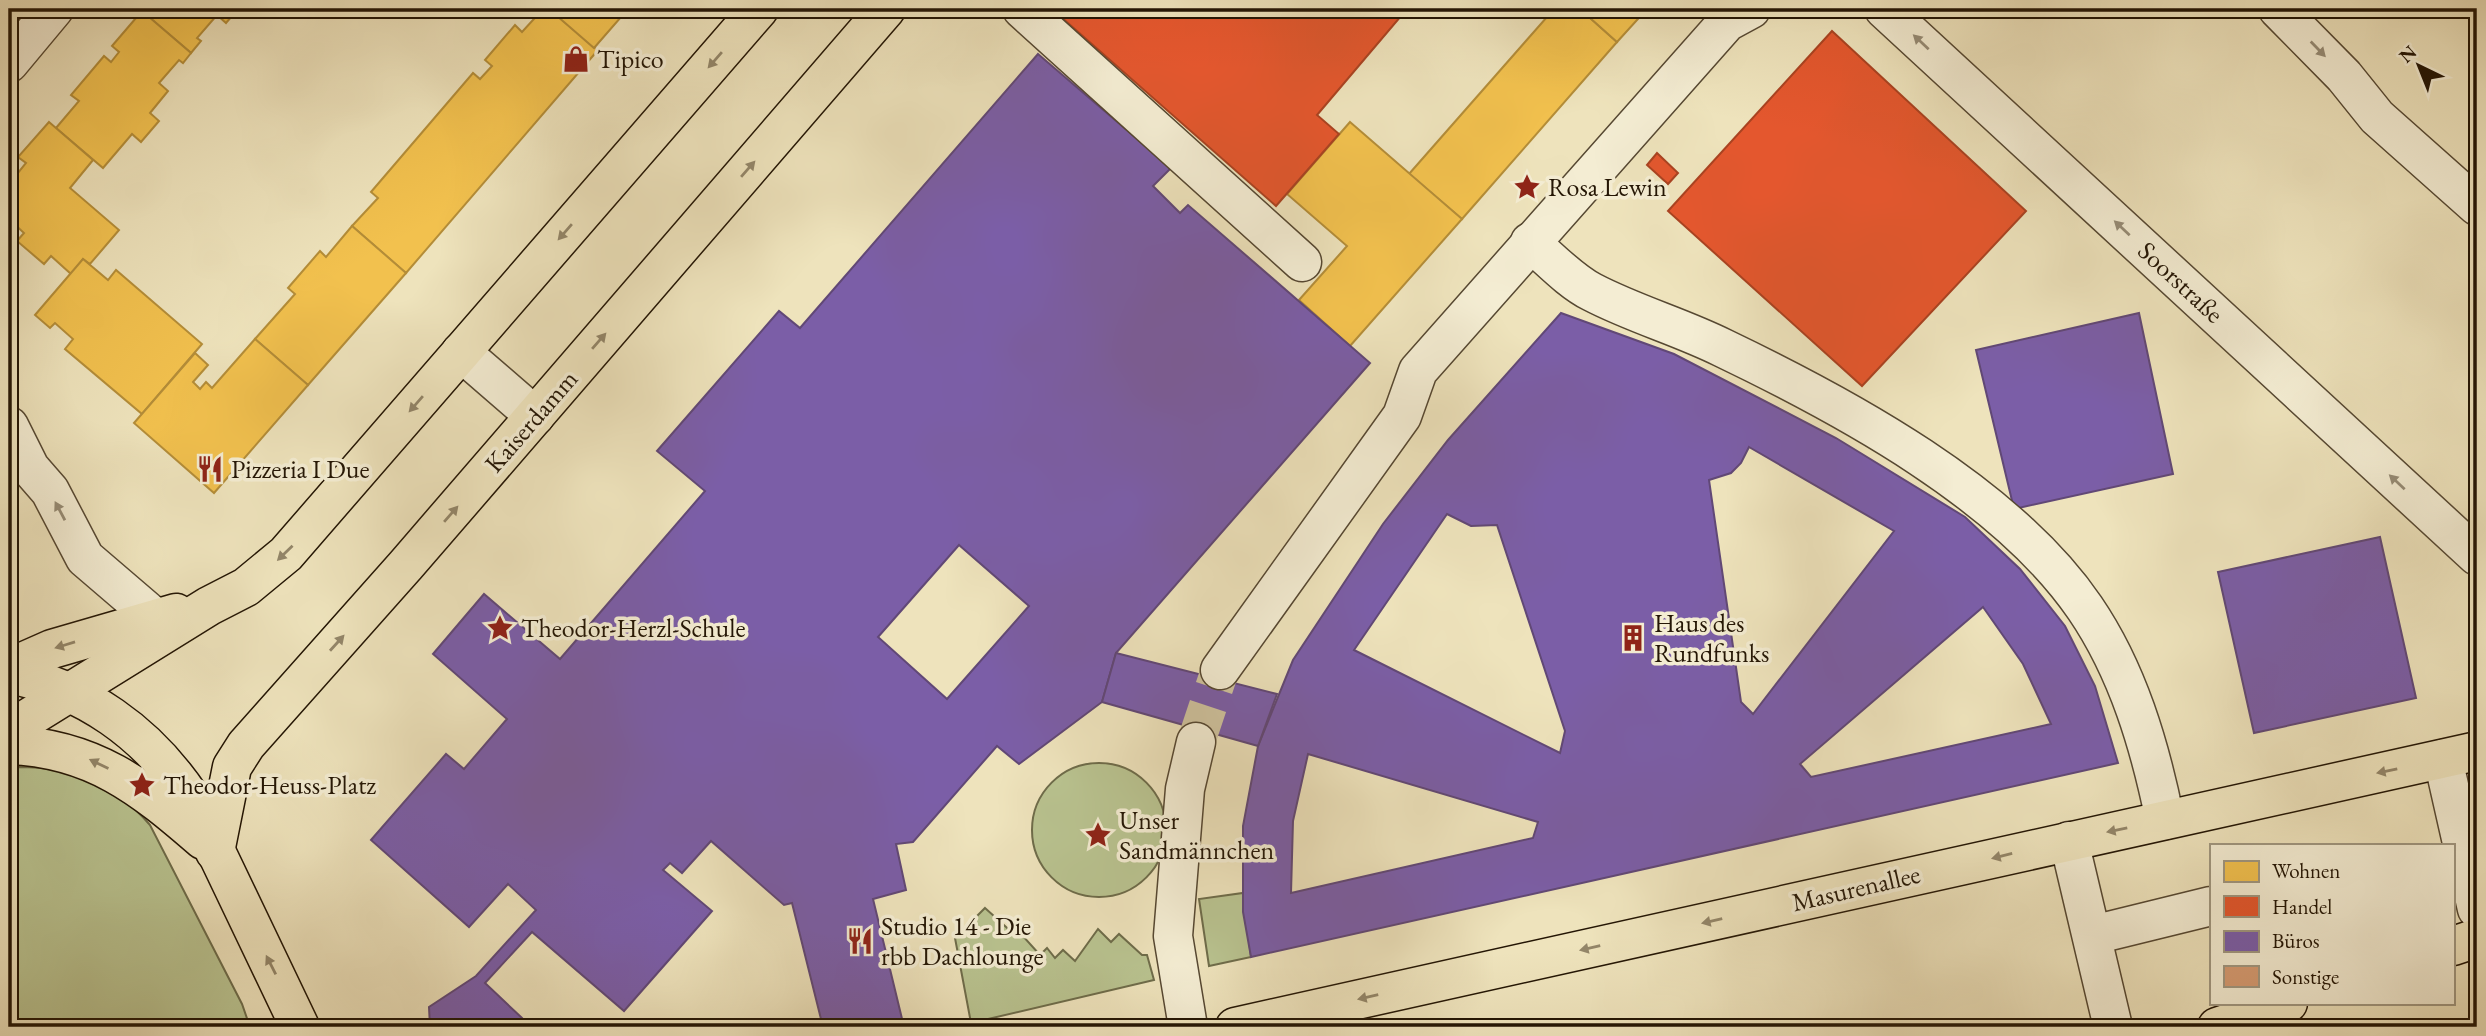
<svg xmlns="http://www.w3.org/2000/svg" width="2486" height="1036" font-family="'EB Garamond',serif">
	<rect width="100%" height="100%" fill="#eee3bc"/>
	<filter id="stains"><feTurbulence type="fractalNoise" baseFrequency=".00286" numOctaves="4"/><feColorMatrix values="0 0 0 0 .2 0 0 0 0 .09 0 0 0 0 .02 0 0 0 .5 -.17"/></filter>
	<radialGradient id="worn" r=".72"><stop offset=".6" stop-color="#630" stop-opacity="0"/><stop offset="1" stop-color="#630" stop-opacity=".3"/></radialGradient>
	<g fill="#b9c390" stroke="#6e6c4a" stroke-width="2">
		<circle cx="1099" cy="830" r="67"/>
		<path d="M19 767C72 767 114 783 150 825L242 1004 250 1027H9V769Z"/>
		<polygon points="1243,893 1251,957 1209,966 1199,899"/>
		<polygon points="985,908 1016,936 1022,935 1040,955 1047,948 1055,958 1063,950 1075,961 1098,929 1111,942 1119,934 1142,955 1147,955 1154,980 971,1023 955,938"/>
	</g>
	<g fill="#f2c14e" stroke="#b48d38" stroke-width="2">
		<polygon points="144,9 238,9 226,23 217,15 197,38 201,41 191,53 142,11"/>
		<polygon points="543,9 549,9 598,50 406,273 352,226 378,198 371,192 473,73 480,79 492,66 485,60 515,25 522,32"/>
		<polygon points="549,9 628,9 594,48"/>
		<polygon points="1554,9 1580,9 1617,42 1462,219 1409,174"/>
		<polygon points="1580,9 1647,9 1617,42"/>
		<polygon points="142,11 191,53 183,63 179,60 159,83 168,91 150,113 159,121 141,142 132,134 103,168 56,128 79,101 71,95 104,56 111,62 119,52 112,46"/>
		<polygon points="49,122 93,160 70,188 119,230 90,264 83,259 71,274 51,256 44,264 17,241 24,233 9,219 9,184 26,163 18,157"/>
		<polygon points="1350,122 1462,219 1350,346 1299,300 1347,246 1287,194"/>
		<polygon points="352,226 406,273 308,385 255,339 295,294 288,288 320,251 326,257"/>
		<polygon points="83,259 108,280 116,270 202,344 142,414 65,349 73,339 55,323 50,328 35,315"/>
		<polygon points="255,339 308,385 214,493 134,423 195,353 208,365 193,382 200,389 206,382 212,388"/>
	</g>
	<g fill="#e4572e" stroke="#aa4321" stroke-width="2">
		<polygon points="1052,9 1407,9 1317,115 1339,134 1276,206"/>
		<polygon points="1832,31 2026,211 1862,386 1668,211"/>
		<polygon points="1657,153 1678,173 1668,184 1647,165"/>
	</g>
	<g fill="#7b5ea7" stroke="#614876" stroke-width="2" fill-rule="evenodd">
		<path d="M1038 54 1171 168 1153 186 1180 213 1188 205 1370 363 1116 653 1102 702 1019 764 997 746 913 842 896 844 906 890 873 899 904 1027H823L792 903 784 905 711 841 682 873 670 863 663 870 712 911 624 1011 532 932 485 983 522 1018 517 1027H430L429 1007 476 976 536 910 508 884 469 927 371 840 446 754 464 769 507 719 433 654 484 594 560 659 705 491 657 451 779 311 800 328ZM959 545 1029 606 947 699 878 637Z"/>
		<path d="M1561 313 1674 354 1836 438 1965 517 2020 569 2065 626 2095 686 2118 763 1251 957 1243 912V826L1258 746 1293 660 1383 524 1448 440ZM1749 447 1894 531 1753 714 1741 702 1709 480 1731 473 1741 463ZM1447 514 1471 526 1497 525 1565 731 1560 753 1354 650ZM1983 607 2023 664 2051 724 1811 777 1800 764ZM1308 754 1538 822 1533 838 1291 893 1293 821Z"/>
		<polygon points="2139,313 2173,474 2014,509 1976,350"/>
		<polygon points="2380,537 2416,698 2254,733 2218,572"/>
		<polygon points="1116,653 1277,694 1258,746 1102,702"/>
	</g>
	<polygon fill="#d59b72" stroke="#231504" stroke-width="2" points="2461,9 2477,9 2477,24"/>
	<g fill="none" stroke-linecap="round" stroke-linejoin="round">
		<polyline stroke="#d0c4a0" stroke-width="38" stroke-dasharray="38 19" stroke-linecap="butt" points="1196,742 1220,670"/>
		<defs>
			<g id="minor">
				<polyline points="1022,9 1302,262"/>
				<polyline points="1884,9 2477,556"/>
				<polyline points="2278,9 2344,76 2377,117 2477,206"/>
				<polyline points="9,63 54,9"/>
				<path d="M1530 242C1549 258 1570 281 1592 292 1634 314 1681 327 1723 348 1846 407 2007 494 2085 608 2128 671 2150 746 2165 820"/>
				<polyline points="461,352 535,416"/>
				<polyline points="9,426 30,468 50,491 85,558 155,618"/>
				<polyline points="1220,670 1402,416 1418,371 1727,22 1751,9"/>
				<polyline points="2443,759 2477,909"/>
				<polyline points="2069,841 2113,1027"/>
				<polyline points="2093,935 2211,906"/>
				<polyline points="1188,1027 1173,936 1185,789 1196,742"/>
			</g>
			<g id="major">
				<polyline points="9,668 52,649 176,613"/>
				<path d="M9 674C85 688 147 733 190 797L300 1027"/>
				<polyline points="9,730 209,606 246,587 286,554 759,9"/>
				<path d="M9 745C93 748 142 787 203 840"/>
				<polyline points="215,852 232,767 246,745 406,565 886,9"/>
				<polyline points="2453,946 2477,938"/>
				<polyline points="1235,1027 2477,751"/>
				<polyline points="2217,1027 2288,1003"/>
			</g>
		</defs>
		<use href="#minor" stroke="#564832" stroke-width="41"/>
		<use href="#major" stroke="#231504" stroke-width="41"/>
		<use href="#minor" stroke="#f4edd3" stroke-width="38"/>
		<use href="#major" stroke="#eee3bc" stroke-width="38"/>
	</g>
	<defs><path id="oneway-solid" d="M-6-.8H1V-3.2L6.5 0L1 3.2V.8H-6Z" transform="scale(1.75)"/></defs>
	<g fill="#968c76">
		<use href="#oneway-solid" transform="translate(1921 42) rotate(-137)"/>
		<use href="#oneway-solid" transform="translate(2318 49) rotate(46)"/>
		<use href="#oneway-solid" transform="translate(2122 228) rotate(-137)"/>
		<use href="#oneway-solid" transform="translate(2397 482) rotate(-137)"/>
		<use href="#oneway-solid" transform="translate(60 511) rotate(-118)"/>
	</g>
	<g fill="#938669">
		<use href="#oneway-solid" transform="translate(715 60) rotate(131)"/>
		<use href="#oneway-solid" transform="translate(748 169) rotate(-49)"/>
		<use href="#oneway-solid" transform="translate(565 232) rotate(131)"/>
		<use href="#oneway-solid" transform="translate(599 341) rotate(-49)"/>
		<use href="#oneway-solid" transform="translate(416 404) rotate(131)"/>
		<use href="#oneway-solid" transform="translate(451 514) rotate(-49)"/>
		<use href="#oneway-solid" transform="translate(285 553) rotate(136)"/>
		<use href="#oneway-solid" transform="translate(337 643) rotate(-48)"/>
		<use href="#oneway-solid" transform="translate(65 645) rotate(163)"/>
		<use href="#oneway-solid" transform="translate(99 764) rotate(-154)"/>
		<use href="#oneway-solid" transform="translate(2387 771) rotate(168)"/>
		<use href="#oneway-solid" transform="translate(2117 830) rotate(168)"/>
		<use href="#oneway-solid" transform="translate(2002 856) rotate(166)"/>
		<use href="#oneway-solid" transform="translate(1712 921) rotate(167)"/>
		<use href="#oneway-solid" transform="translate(1590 948) rotate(167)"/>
		<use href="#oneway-solid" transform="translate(271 965) rotate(-117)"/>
		<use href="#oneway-solid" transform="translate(1368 997) rotate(167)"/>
	</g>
	<defs>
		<symbol id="shop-bare" viewBox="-9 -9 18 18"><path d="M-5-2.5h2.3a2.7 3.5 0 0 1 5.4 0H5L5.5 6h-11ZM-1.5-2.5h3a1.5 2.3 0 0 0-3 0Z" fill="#8f2418" stroke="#f4edd3" stroke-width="2.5" paint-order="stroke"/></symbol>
		<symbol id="sight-bare" viewBox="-9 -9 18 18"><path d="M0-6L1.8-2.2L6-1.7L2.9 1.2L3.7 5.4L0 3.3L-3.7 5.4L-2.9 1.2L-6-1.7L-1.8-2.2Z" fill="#8f2418" stroke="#f4edd3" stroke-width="2.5" paint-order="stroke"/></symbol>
		<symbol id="restaurant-bare" viewBox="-9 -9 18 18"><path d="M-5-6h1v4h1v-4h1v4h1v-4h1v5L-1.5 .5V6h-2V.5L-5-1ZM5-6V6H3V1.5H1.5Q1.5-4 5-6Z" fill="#8f2418" stroke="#f4edd3" stroke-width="2.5" paint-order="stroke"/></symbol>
		<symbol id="building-bare" viewBox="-9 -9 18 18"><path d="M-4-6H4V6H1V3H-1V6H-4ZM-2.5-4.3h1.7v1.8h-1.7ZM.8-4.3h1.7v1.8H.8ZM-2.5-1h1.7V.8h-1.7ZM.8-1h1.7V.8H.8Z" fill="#8f2418" stroke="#f4edd3" stroke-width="2.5" paint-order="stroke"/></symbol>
	</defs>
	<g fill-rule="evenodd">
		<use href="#shop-bare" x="557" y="40" width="38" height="38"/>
		<use href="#sight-bare" x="1508" y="168" width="38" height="38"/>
		<use href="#restaurant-bare" x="191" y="450" width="38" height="38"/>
		<use href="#sight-bare" x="481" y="609" width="38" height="38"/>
		<use href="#building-bare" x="1614" y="619" width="38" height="38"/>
		<use href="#sight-bare" x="123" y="766" width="38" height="38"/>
		<use href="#sight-bare" x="1079" y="816" width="38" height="38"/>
		<use href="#restaurant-bare" x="841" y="922" width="38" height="38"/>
	</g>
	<g text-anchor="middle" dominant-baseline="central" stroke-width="7" stroke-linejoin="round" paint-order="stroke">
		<g font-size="26" fill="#231504" stroke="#f4edd3" text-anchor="start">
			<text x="597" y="59">Tipico</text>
			<text x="1548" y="187">Rosa Lewin</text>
			<text x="231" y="469">Pizzeria I Due</text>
			<text x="1654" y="623">Haus des<tspan x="1654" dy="30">Rundfunks</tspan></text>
			<text x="521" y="628">Theodor-Herzl-Schule</text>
			<text x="163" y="785">Theodor-Heuss-Platz</text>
			<text x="1119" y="820">Unser<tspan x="1119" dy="30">Sandmännchen</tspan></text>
			<text x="881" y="926">Studio 14 - Die<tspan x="881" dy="30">rbb Dachlounge</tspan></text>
		</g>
		<g font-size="26" fill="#231504" stroke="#f4edd3">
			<text transform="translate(2181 282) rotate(43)">Soorstraße</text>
			<text transform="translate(531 421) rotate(-49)">Kaiserdamm</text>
			<text transform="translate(1856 888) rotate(-13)">Masurenallee</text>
		</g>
	</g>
	<rect width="2486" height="1036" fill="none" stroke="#eee3bc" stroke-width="35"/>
	<rect x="10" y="10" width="2465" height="1015" fill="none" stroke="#231504" stroke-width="3.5"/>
	<rect x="18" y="18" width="2451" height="1001" fill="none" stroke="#231504" stroke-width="2"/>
	<rect x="2210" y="844" width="245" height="161" fill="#f4edd3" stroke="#a09780" stroke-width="2"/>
	<rect x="2224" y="861" width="35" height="21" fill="#f2c14e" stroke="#a09780" stroke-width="2"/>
	<text x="2272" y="878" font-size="21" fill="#231504">Wohnen</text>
	<rect x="2224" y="896" width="35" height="21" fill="#e4572e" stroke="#a09780" stroke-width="2"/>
	<text x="2272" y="914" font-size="21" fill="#231504">Handel</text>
	<rect x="2224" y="931" width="35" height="21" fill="#7b5ea7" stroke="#a09780" stroke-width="2"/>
	<text x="2272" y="948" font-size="21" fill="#231504">Büros</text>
	<rect x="2224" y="966" width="35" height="21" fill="#d59b72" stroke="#a09780" stroke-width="2"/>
	<text x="2272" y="984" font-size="21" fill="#231504">Sonstige</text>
	<g transform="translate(2419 66) rotate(317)" stroke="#f4edd3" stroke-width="5" paint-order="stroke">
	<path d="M0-5L12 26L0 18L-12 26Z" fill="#231504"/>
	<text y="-10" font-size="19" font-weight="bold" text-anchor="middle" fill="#231504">N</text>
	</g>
	<rect width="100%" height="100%" filter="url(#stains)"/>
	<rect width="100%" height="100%" fill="url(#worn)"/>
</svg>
